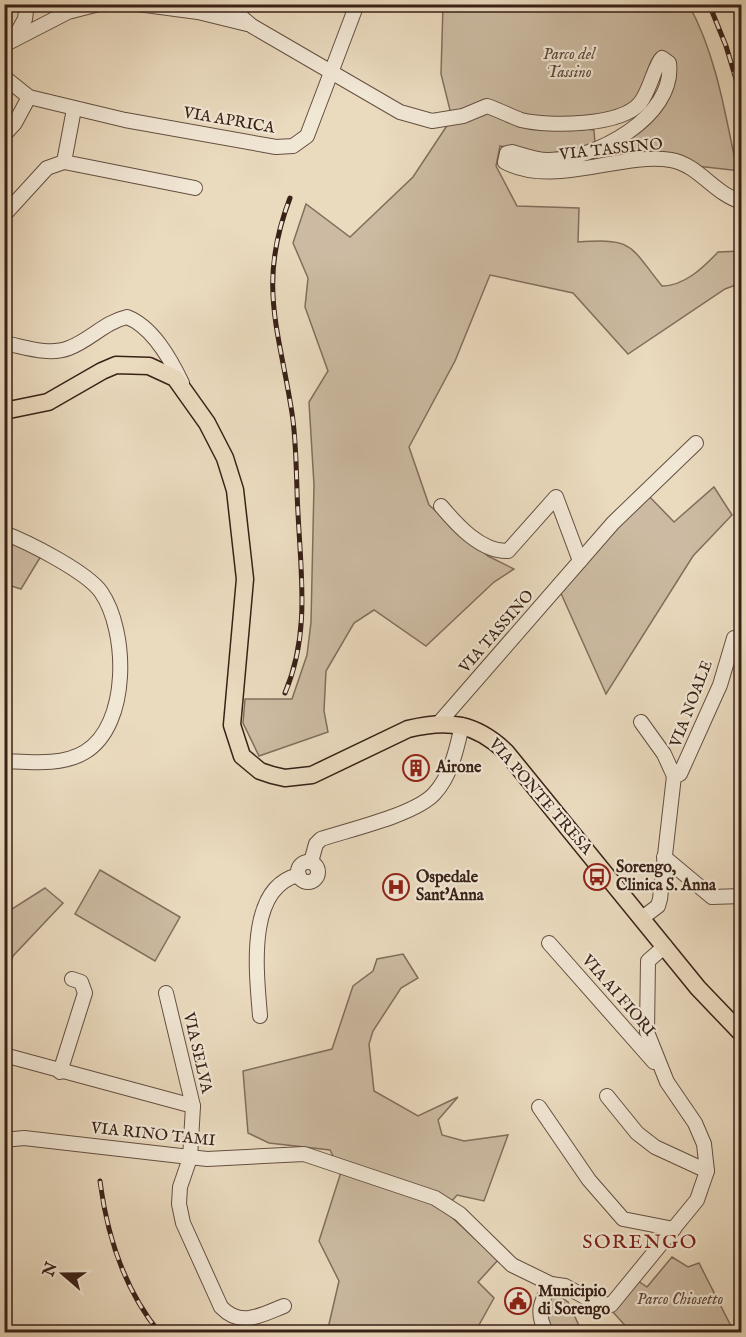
<svg xmlns="http://www.w3.org/2000/svg" width="746" height="1337" font-family="'IM FELL English',serif">
	<rect width="100%" height="100%" fill="#eadabe"/>
	<filter id="stains"><feTurbulence type="fractalNoise" baseFrequency=".00333" numOctaves="4"/><feColorMatrix values="0 0 0 0 .2 0 0 0 0 .09 0 0 0 0 .02 0 0 0 .5 -.17"/></filter>
	<radialGradient id="worn" r=".72"><stop offset=".6" stop-color="#630" stop-opacity="0"/><stop offset="1" stop-color="#630" stop-opacity=".3"/></radialGradient>
	<g fill="#ccbba2" stroke="#826e5c" stroke-width="1.5">
		<path d="M443 5H689C715 53 724 107 735 160L741 161V171L687 165 620 162 615 140 663 94 666 60 650 88 618 118 540 124 594 130 595 144 543 155 500 146 496 166 517 206 579 208 578 242C634 238 629 245 662 286 684 286 703 268 718 252L741 251V283L725 289 628 354 573 293 490 275 455 361 409 447 429 505 488 556 514 569 494 582 426 646 374 610 354 623 326 671 324 711 328 732 259 756 243 723 245 699H292L307 655 311 622 314 485 309 402 328 371 305 307 308 278 293 243 306 204 350 237 413 177 452 118 441 74Z"/>
		<polygon points="714,487 732,515 693,556 606,694 559,589 646,493 674,522"/>
		<polygon points="4,533 44,551 21,589 5,584"/>
		<polygon points="100,870 180,917 155,961 75,914"/>
		<polygon points="45,888 63,903 13,956 5,982 5,910 9,911"/>
		<polygon points="403,954 418,978 401,988 373,1031 369,1044 374,1091 418,1116 458,1097 438,1120 442,1135 464,1141 508,1135 484,1201 457,1195 444,1210 498,1260 478,1282 494,1298 479,1325 481,1332 331,1332 329,1324 339,1281 319,1241 341,1172 330,1150 269,1143 248,1133 243,1071 332,1049 353,986 373,971 377,959"/>
		<polygon points="672,1257 688,1267 699,1263 734,1332 631,1332 612,1311 638,1281 647,1287"/>
		<path d="M555 1293 568 1302 582 1332H553C545 1319 542 1304 555 1293Z"/>
	</g>
	<g fill="none" stroke-linecap="round" stroke-linejoin="round">
		<defs>
			<g id="minor">
				<polyline points="138,4 198,12 247,24"/>
				<path d="M226 4 252 26 400 112 432 121 463 116 487 106C499 110 510 116 521 120 549 127 621 126 640 103 650 91 655 64 662 58L669 63C676 117 593 161 547 160 536 160 523 155 512 152L507 153 505 162C553 188 620 152 671 160 699 165 714 194 742 202"/>
				<polyline points="13,40 25,19 27,4"/>
				<polyline points="4,45 68,12 99,4"/>
				<polyline points="4,77 29,97 15,123 4,135"/>
				<polyline points="29,97 125,120 276,147 293,146 307,136 357,4"/>
				<polyline points="74,109 64,162 195,188"/>
				<polyline points="4,215 47,168 64,162"/>
				<path d="M4 343C25 347 49 356 69 348 90 340 105 322 127 317 153 327 171 360 182 383"/>
				<path d="M441 506C457 525 481 552 508 551L556 497 580 561"/>
				<path d="M4 533C28 542 87 572 101 592 128 631 130 725 85 752 62 766 30 762 4 761"/>
				<polyline points="641,722 664,754 674,776 680,774 720,685 734,638"/>
				<polyline points="438,724 613,523 696,443"/>
				<polyline points="664,857 712,897 742,896"/>
				<circle cx="308" cy="872" r="10"/>
				<path d="M311 862 316 844 321 839C351 829 414 815 434 794 451 776 457 748 462 725"/>
				<polyline points="642,918 658,906 660,899 674,776"/>
				<polyline points="549,943 654,1062"/>
				<path d="M166 993 193 1106 190 1158 180 1187 179 1204 183 1223 221 1307C241 1328 261 1315 284 1306"/>
				<path d="M260 1016C257 976 245 887 299 875"/>
				<polyline points="4,1055 193,1106"/>
				<polyline points="60,1072 85,993 81,982 72,979"/>
				<polyline points="607,1096 637,1133 655,1147 707,1171"/>
				<polyline points="539,1107 589,1180 623,1219 674,1229"/>
				<polyline points="4,1140 24,1138 207,1159 304,1154 435,1198 460,1214 512,1265 551,1284 565,1286 596,1303 611,1305 697,1200 707,1171 704,1144 695,1123 667,1082 647,1032 648,961 665,946"/>
				<path d="M546 1332C536 1312 540 1303 551 1284"/>
			</g>
			<path id="major" d="M4 411 48 402 102 371 116 365 149 366 175 378 207 423 225 458 235 490 245 579 232 725 242 756 260 771 272 775 285 778 312 775 408 729C448 719 476 723 506 752L698 988 742 1034"/>
		</defs>
		<use href="#minor" stroke="#654f41" stroke-width="16"/>
		<use href="#major" stroke="#392117" stroke-width="19"/>
		<use href="#minor" stroke="#f1e7d5" stroke-width="14"/>
		<use href="#major" stroke="#eadabe" stroke-width="16"/>
		<defs>
			<g id="rail">
				<polyline points="709,4 726,46 742,99"/>
				<path d="M285 693C310 634 301 576 298 513 296 480 297 446 292 413 279 329 257 284 290 198"/>
				<path d="M100 1181C107 1235 124 1289 159 1332"/>
			</g>
		</defs>
		<use href="#rail" stroke="#392117" stroke-width="5"/>
		<use href="#rail" stroke="#f1e7d5" stroke-width="3" stroke-dasharray="9" stroke-linecap="butt"/>
	</g>
	<defs>
		<symbol id="building-ring" viewBox="-11 -11 22 22"><circle r="9.5" fill="#f1e7d5" stroke="#8f2418" stroke-width="1.5"/><path d="M-4-6H4V6H1V3H-1V6H-4ZM-2.5-4.3h1.7v1.8h-1.7ZM.8-4.3h1.7v1.8H.8ZM-2.5-1h1.7V.8h-1.7ZM.8-1h1.7V.8H.8Z" fill="#8f2418"/></symbol>
		<symbol id="bus-ring" viewBox="-11 -11 22 22"><circle r="9.5" fill="#f1e7d5" stroke="#8f2418" stroke-width="1.5"/><path d="M-5-6H5V4H4V6H2V4H-2V6H-4V4H-5ZM-3.5-4V0h7V-4ZM-3.5 1.2v1.5H-2V1.2ZM2 1.2v1.5H3.5V1.2Z" fill="#8f2418"/></symbol>
		<symbol id="hospital-ring" viewBox="-11 -11 22 22"><circle r="9.5" fill="#f1e7d5" stroke="#8f2418" stroke-width="1.5"/><path d="M-5-5h3v3.5h4V-5h3V5h-3V1.5h-4V5h-3Z" fill="#8f2418"/></symbol>
		<symbol id="civic-ring" viewBox="-11 -11 22 22"><circle r="9.5" fill="#f1e7d5" stroke="#8f2418" stroke-width="1.5"/><path d="M-.6-6.5H3V-4.5H.6V-3L4-1V1h2V6H-6V1h2V-1L-.6-3ZM-1.2 2.5V6h2.4V2.5Z" fill="#8f2418"/></symbol>
	</defs>
	<g fill-rule="evenodd">
		<use href="#building-ring" x="401" y="753" width="30" height="30"/>
		<use href="#bus-ring" x="582" y="862" width="30" height="30"/>
		<use href="#hospital-ring" x="381" y="872" width="30" height="30"/>
		<use href="#civic-ring" x="503" y="1286" width="30" height="30"/>
	</g>
	<g text-anchor="middle" dominant-baseline="central" stroke-width="4.5" stroke-linejoin="round" paint-order="stroke">
		<g font-size="16" font-style="italic" fill="#5e483a" stroke="#f1e7d5">
			<text x="569" y="55">Parco del<tspan x="569" dy="18">Tassino</tspan></text>
			<text x="680" y="1300">Parco Chiosetto</text>
		</g>
		<g font-size="16" fill="#392117" stroke="#f1e7d5">
			<text transform="translate(229 121) rotate(10)">VIA APRICA</text>
			<text transform="translate(611 150) rotate(-6)">VIA TASSINO</text>
			<text transform="translate(497 632) rotate(-49)">VIA TASSINO</text>
			<text transform="translate(692 704) rotate(-69)">VIA NOALE</text>
			<text transform="translate(540 797) rotate(49)">VIA PONTE TRESA</text>
			<text transform="translate(618 996) rotate(49)">VIA AI FIORI</text>
			<text transform="translate(197 1053) rotate(77)">VIA SELVA</text>
			<text transform="translate(153 1135) rotate(6)">VIA RINO TAMI</text>
		</g>
		<g font-size="16" font-weight="bold" fill="#392117" stroke="#f1e7d5" text-anchor="start">
			<text x="436" y="768">Airone</text>
			<text x="616" y="868">Sorengo,<tspan x="616" dy="18">Clinica S. Anna</tspan></text>
			<text x="416" y="878">Ospedale<tspan x="416" dy="18">Sant'Anna</tspan></text>
			<text x="538" y="1292">Municipio<tspan x="538" dy="18">di Sorengo</tspan></text>
		</g>
		<g font-size="20" letter-spacing="1.5" fill="#7a1f14" stroke="#f1e7d5">
			<text x="640" y="1242">SORENGO</text>
		</g>
	</g>
	<rect width="746" height="1337" fill="none" stroke="#eadabe" stroke-width="24"/>
	<rect x="6" y="6" width="734" height="1325" fill="none" stroke="#392117" stroke-width="3"/>
	<rect x="12" y="12" width="722" height="1313" fill="none" stroke="#392117" stroke-width="1.5"/>
	<g transform="translate(63 1274) rotate(290)" stroke="#f1e7d5" stroke-width="4.5" paint-order="stroke">
	<path d="M0-4.5L10 22L0 15L-10 22Z" fill="#392117"/>
	<text y="-9" font-size="16" font-weight="bold" text-anchor="middle" fill="#392117">N</text>
	</g>
	<rect width="100%" height="100%" filter="url(#stains)"/>
	<rect width="100%" height="100%" fill="url(#worn)"/>
</svg>
